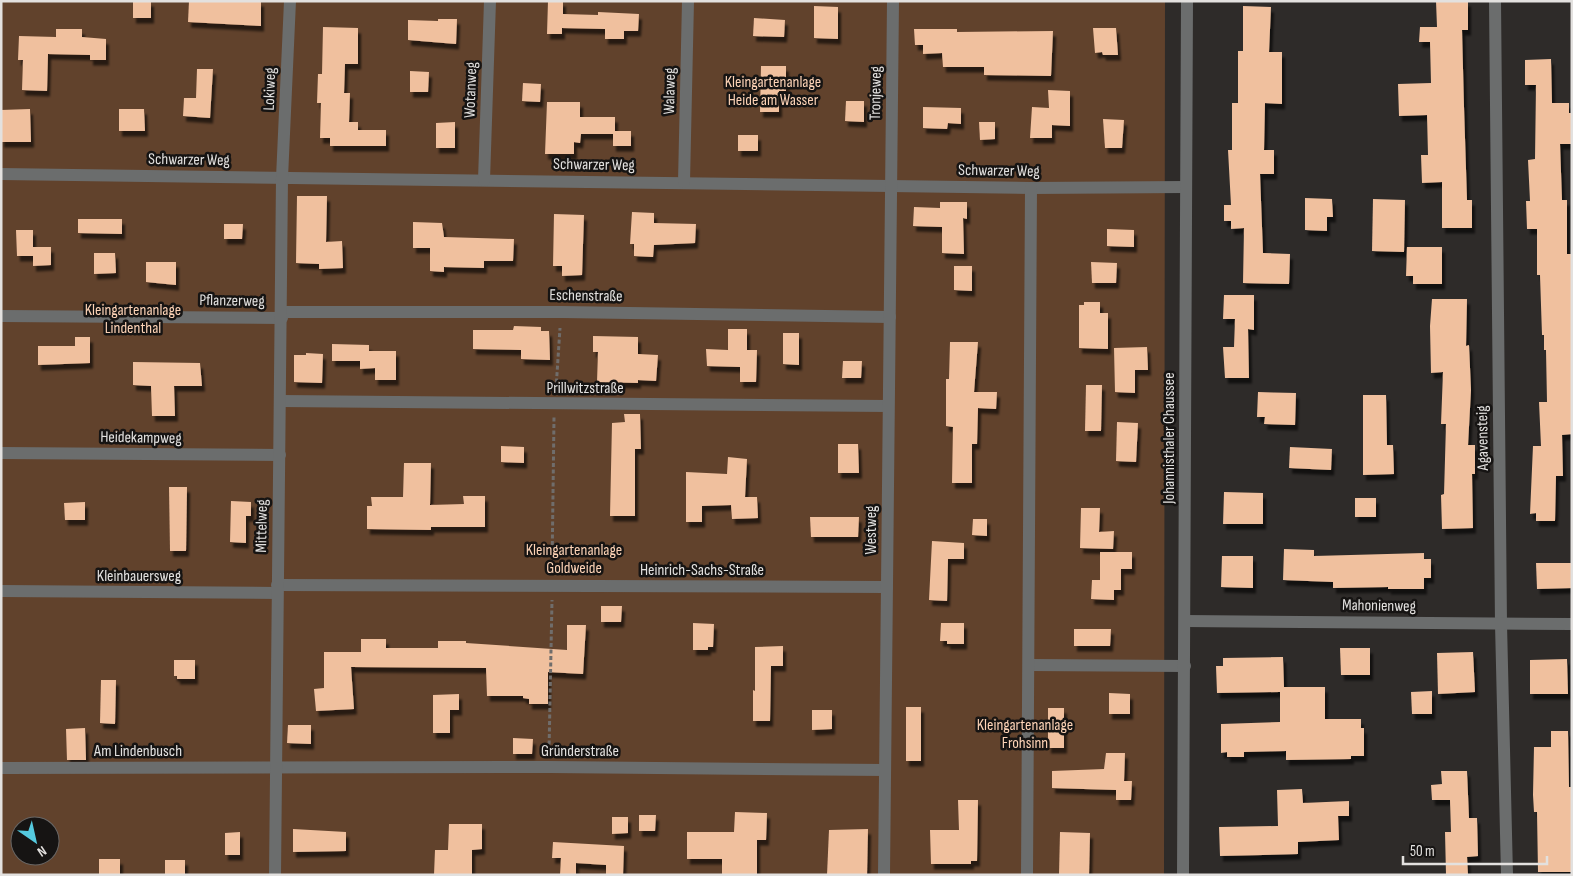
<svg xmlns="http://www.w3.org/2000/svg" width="1573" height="876" font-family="'Sofia Sans Condensed',sans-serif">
	<defs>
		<filter id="shadow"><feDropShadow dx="3" dy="5.5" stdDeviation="1" flood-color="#0009"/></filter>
	</defs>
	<rect width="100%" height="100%" fill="#2e2b29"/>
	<path fill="#61422c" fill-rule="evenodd" d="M1 1H1165L1164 875H1ZM20 826H50V856H20Z"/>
	<g fill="#f0c09e" filter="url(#shadow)">
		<rect x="133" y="1" width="18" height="17"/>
		<polygon points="189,1 261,1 261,26 188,22"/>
		<polygon points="548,1 563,1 563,14 598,15 598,12 639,14 638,31 624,31 624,39 605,39 605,29 562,28 562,34 547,34"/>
		<polygon points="1436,1 1468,1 1468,30 1462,30 1464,107 1467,200 1472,200 1472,228 1442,228 1442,182 1422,183 1421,155 1428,155 1427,115 1399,116 1398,84 1431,83 1430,42 1419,42 1420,27 1437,27"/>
		<polygon points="814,6 838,7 838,39 814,38"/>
		<polygon points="1243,6 1271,7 1269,52 1282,52 1282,104 1265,103 1264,150 1274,150 1274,174 1260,174 1263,253 1290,254 1289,284 1243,283 1244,228 1231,229 1231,221 1224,221 1224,205 1231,205 1228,150 1232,150 1232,103 1238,103 1238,51 1243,51"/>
		<polygon points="754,18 785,20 784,37 753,36"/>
		<polygon points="438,19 457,19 456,44 408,40 408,20 438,21"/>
		<polygon points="323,27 358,28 358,64 345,64 344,93 350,93 349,122 358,122 358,130 386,130 386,146 330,146 330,138 320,138 321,103 317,103 318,74 322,74"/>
		<polygon points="1093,28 1116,28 1118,55 1103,55 1102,52 1095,53"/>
		<polygon points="56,29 82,29 82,37 106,39 106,60 90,60 90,55 48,54 47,91 22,90 23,60 18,60 19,36 56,37"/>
		<polygon points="914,29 957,29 957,32 1053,31 1051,76 984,75 984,67 943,67 942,53 923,54 923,45 915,45"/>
		<polygon points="1551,59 1552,103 1569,103 1569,113 1572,113 1572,144 1560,144 1562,200 1567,200 1567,254 1572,254 1572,434 1562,435 1563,476 1556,476 1555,521 1536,521 1536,513 1530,514 1533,446 1541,446 1539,402 1547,402 1546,350 1544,350 1544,335 1542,335 1540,275 1537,275 1537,229 1527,229 1526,201 1530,201 1528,160 1535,159 1536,85 1525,85 1525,60"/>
		<polygon points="761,66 786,66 786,91 779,91 779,112 760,112"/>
		<polygon points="197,69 213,69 210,118 183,116 184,98 196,98"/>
		<polygon points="410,71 429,72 428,92 410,92"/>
		<polygon points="523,83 541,84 540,102 522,101"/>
		<polygon points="1048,90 1070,91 1070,126 1052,125 1052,138 1030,138 1032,107 1049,108"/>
		<polygon points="846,101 864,101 864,122 845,121"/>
		<polygon points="547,102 580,102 580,117 615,117 615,131 631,131 631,146 613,146 613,134 581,134 580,143 574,142 574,154 545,154"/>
		<polygon points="923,107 961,108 961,124 948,123 947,129 923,128"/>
		<polygon points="30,109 31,142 1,142 1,110"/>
		<polygon points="119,109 144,109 145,131 119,131"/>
		<polygon points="1103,119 1124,120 1122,148 1105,148"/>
		<polygon points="455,122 455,148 436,148 436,123"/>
		<polygon points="979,122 995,122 995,139 980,140"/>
		<rect x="738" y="135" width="20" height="16"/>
		<polygon points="297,196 327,196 326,242 342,241 343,268 319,269 319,264 296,263"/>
		<polygon points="1305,198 1332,199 1333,217 1327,217 1327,231 1305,230"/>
		<polygon points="1373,199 1405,200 1404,252 1372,251"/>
		<polygon points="940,202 967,202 967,219 963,218 964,254 942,253 942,227 913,226 914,207 940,208"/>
		<polygon points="632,212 654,213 654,223 696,224 695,243 654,245 653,257 634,256 634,244 630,244"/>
		<polygon points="554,214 584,215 582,275 562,276 562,266 553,266"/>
		<polygon points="78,219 122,219 122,234 78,233"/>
		<polygon points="413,222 442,223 444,237 514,239 513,261 484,261 484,268 444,267 444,272 430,271 430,248 413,248"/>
		<polygon points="224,224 243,224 242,239 224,239"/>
		<polygon points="1107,229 1134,230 1134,247 1107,246"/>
		<polygon points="16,230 33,230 33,247 51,247 51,265 33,266 33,256 17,256"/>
		<polygon points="1407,247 1442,247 1442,284 1413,284 1413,276 1406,276"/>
		<polygon points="94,253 115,253 116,273 94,274"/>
		<polygon points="146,262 176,262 176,285 146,282"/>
		<polygon points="1091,262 1117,263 1116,283 1092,283"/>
		<polygon points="954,266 972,266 972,291 954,290"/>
		<polygon points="1224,295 1254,295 1254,330 1248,329 1249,378 1225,378 1223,347 1234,347 1235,319 1223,319"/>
		<polygon points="1432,299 1467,299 1466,346 1469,345 1471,390 1468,445 1475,445 1475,474 1472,474 1473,528 1442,529 1441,495 1444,494 1446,424 1441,424 1443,372 1431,373 1430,326"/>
		<polygon points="1084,302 1100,302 1100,313 1108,313 1108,349 1079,348 1079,305 1084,305"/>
		<polygon points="514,326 541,327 541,331 549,331 550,360 521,359 521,350 473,349 473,330 513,330"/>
		<polygon points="728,329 747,329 747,350 757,350 756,382 740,382 740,367 707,366 706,349 728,350"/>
		<polygon points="783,333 799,333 799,365 783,364"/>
		<polygon points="593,336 638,337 638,354 658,355 656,381 638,380 638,383 597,382 598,352 593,352"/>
		<polygon points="75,337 90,337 90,363 38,365 38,346 75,346"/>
		<polygon points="950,342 978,342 974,392 997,392 996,409 978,408 977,444 972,444 972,483 952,483 953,427 946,426 946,379 949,379"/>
		<polygon points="332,344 369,345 369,351 396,351 396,380 375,380 375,368 360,369 360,361 332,361"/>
		<polygon points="1147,347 1148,370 1135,370 1135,393 1115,392 1114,348"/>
		<polygon points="306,353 323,354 322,383 294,382 294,355 306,355"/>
		<polygon points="843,361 862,361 861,378 842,378"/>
		<polygon points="133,362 200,363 202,386 174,386 175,416 152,416 151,386 133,385"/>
		<polygon points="1086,385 1102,385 1101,431 1085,431"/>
		<polygon points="1258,392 1296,393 1295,425 1264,424 1265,417 1257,417"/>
		<polygon points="1363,395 1386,395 1387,445 1393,445 1394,474 1363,475"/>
		<polygon points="624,414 640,414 641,449 635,449 635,516 610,516 612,423 625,422"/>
		<polygon points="1117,422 1138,423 1136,462 1116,461"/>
		<polygon points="838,444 858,444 859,473 838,473"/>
		<polygon points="501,446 524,447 524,463 501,462"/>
		<polygon points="1290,447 1332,449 1331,470 1289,468"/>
		<polygon points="728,457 747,459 745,497 757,497 758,518 732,519 731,505 702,506 702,522 686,522 686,472 727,474"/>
		<polygon points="404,463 431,463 430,505 464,504 463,496 485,496 485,527 431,527 431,530 367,529 367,506 372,506 371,497 403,497"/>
		<polygon points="169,487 187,487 186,551 170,551"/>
		<polygon points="1224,492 1263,493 1263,524 1223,524"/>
		<rect x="1355" y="498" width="21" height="19"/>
		<polygon points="231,501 251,502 251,516 246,516 246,543 230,542"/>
		<polygon points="85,502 85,520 65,520 64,503"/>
		<polygon points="1081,508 1100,508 1099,532 1114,531 1113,549 1080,548"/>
		<polygon points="810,517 859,517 858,537 811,537"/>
		<polygon points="973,519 987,519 987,536 972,535"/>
		<polygon points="932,541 964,543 964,559 948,559 947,601 929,600"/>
		<polygon points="1284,549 1314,550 1314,556 1424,553 1424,559 1431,559 1431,578 1424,578 1424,589 1388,589 1388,587 1333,588 1333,582 1283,580"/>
		<polygon points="1100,552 1132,552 1132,569 1121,569 1121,590 1114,590 1114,600 1091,599 1092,580 1100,580"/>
		<polygon points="1222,556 1253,556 1253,588 1221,587"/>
		<polygon points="1536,563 1571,563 1572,588 1537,589"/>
		<polygon points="601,606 622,606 621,622 601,622"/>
		<polygon points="693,623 714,624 713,647 708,647 708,650 693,650"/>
		<polygon points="941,623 964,623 964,644 947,644 947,641 940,641"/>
		<polygon points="567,625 586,625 583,674 548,672 548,704 529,704 529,699 523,698 523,696 487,696 486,668 351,667 354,709 316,711 314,689 324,688 324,652 361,652 361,639 386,639 386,648 438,648 438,641 466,641 466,643 567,650"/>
		<polygon points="1074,629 1111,629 1110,646 1074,646"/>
		<polygon points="783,646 783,666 771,666 770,721 753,721 753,690 755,691 755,647"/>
		<polygon points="1340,648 1370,648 1370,675 1341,675"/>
		<polygon points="1473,652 1475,692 1438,694 1437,653"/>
		<polygon points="1283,657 1284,687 1325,687 1325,719 1361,719 1361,728 1364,728 1364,756 1351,756 1351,759 1286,760 1286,751 1244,752 1244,757 1227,757 1227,752 1221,753 1221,724 1280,722 1280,692 1217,693 1216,666 1223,666 1223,658"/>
		<polygon points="1567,659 1568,694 1530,694 1530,660"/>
		<polygon points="174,660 195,660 195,679 177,679 177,676 174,676"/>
		<polygon points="101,680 116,680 115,724 100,723"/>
		<polygon points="1432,691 1432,714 1412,714 1411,692"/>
		<polygon points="1109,693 1130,694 1130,714 1109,714"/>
		<polygon points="459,694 459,710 450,710 450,733 433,733 433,695"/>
		<rect x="906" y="707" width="15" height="54"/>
		<rect x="1048" y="708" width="16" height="40"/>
		<polygon points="812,710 832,710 832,729 812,730"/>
		<polygon points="288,725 311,725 311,744 287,743"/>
		<polygon points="85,728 86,760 67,760 66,729"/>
		<polygon points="1551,731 1568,731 1569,787 1572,787 1572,872 1538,872 1537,812 1534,812 1533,795 1534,747 1551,747"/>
		<polygon points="513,738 533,739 532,754 513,754"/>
		<polygon points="1106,753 1125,753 1124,781 1132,781 1131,800 1116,800 1116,790 1052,788 1052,771 1104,769"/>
		<polygon points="1441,771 1467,771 1469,818 1477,818 1478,856 1467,857 1468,875 1446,875 1445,832 1451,832 1450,800 1432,800 1431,785 1442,784"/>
		<polygon points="1302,789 1303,803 1349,801 1349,816 1338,816 1339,840 1298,842 1298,854 1220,856 1219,827 1278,826 1277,790"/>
		<polygon points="958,800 978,800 977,861 971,861 971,864 931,864 930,830 959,830"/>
		<polygon points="735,812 767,813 766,840 757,840 757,875 722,875 722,859 687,859 687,832 734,832"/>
		<polygon points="639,815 656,815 655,831 639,831"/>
		<polygon points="612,817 628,817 628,833 612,834"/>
		<polygon points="449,824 482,824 482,849 472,850 472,875 434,875 435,850 448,850"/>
		<polygon points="293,829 346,832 346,851 293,852"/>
		<polygon points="868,829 867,875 827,875 829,830"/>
		<polygon points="240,832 240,855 225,855 225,833"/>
		<polygon points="1060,832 1090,833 1089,875 1059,875"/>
		<polygon points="553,842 624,846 623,875 606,875 606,865 576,863 576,875 560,875 561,858 552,858"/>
		<rect x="99" y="859" width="21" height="16"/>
		<rect x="165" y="860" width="20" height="15"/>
	</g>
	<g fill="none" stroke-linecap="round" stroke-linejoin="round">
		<g stroke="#706d6b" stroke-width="3" stroke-dasharray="4 2.5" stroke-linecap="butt">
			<polyline points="556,389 560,328"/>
			<polyline points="552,571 554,417"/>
			<polyline points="549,751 552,600"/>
		</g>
		<g stroke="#6b6d6d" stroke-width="12">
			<polyline points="1495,1 1501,624 1507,875"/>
			<polyline points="1,174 1031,188 1185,187"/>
			<polyline points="484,180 490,1"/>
			<polyline points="684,182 688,1"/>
			<polyline points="282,312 562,312 890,317"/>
			<polyline points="1,316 282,318"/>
			<polyline points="281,401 888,406"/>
			<polyline points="1,453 280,455"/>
			<polyline points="277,585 887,587"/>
			<polyline points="1,591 277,593"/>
			<polyline points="1185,621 1572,624"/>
			<polyline points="1030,665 1185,666"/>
			<polyline points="1,768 549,767 885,770"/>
			<polyline points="275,875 282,178 290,1"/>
			<polyline points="884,875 893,1"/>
			<polyline points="1027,875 1031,188"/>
			<polyline points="1183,875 1187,1"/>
		</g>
	</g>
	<g text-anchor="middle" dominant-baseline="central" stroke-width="5" stroke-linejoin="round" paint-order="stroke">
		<g font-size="16" fill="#fdd3b6" stroke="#161413">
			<text x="773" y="82">Kleingartenanlage<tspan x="773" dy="18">Heide am Wasser</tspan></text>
			<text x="133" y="310">Kleingartenanlage<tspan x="133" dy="18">Lindenthal</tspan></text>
			<text x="574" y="550">Kleingartenanlage<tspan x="574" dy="18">Goldweide</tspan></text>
			<text x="1025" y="725">Kleingartenanlage<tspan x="1025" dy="18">Frohsinn</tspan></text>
		</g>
		<g font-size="16" fill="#e3e1df" stroke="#161413">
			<text transform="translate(270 89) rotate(-88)">Lokiweg</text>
			<text transform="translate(471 90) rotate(-88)">Wotanweg</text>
			<text transform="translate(670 91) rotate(-89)">Walaweg</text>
			<text transform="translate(876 93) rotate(-89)">Tronjeweg</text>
			<text transform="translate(189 160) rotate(1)">Schwarzer Weg</text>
			<text transform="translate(594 165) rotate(1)">Schwarzer Weg</text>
			<text transform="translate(999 171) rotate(1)">Schwarzer Weg</text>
			<text transform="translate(586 296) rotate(1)">Eschenstraße</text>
			<text transform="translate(232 301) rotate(1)">Pflanzerweg</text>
			<text x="585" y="388">Prillwitzstraße</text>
			<text transform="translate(141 438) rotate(1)">Heidekampweg</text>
			<text transform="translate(1169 438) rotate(-90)">Johannisthaler Chaussee</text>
			<text transform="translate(1483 438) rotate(-91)">Agavensteig</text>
			<text transform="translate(262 526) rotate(-89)">Mittelweg</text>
			<text transform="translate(871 530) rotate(-90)">Westweg</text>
			<text x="702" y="570">Heinrich-Sachs-Straße</text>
			<text x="139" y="576">Kleinbauersweg</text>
			<text transform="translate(1379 606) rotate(1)">Mahonienweg</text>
			<text x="138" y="751">Am Lindenbusch</text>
			<text x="580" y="751">Gründerstraße</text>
		</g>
	</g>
	<rect width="1573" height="876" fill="none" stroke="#e3e1df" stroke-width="5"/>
	<g transform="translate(35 841) rotate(146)"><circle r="24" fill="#161413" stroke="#686665"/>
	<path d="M0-4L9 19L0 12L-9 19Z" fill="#55cadf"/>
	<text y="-8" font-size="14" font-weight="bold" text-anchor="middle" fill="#e3e1df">N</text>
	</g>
	<path d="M1403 856v8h144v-8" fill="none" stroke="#e3e1df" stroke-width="2.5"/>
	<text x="1410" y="856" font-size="15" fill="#e3e1df" stroke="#161413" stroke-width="4" paint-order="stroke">50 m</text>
</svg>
